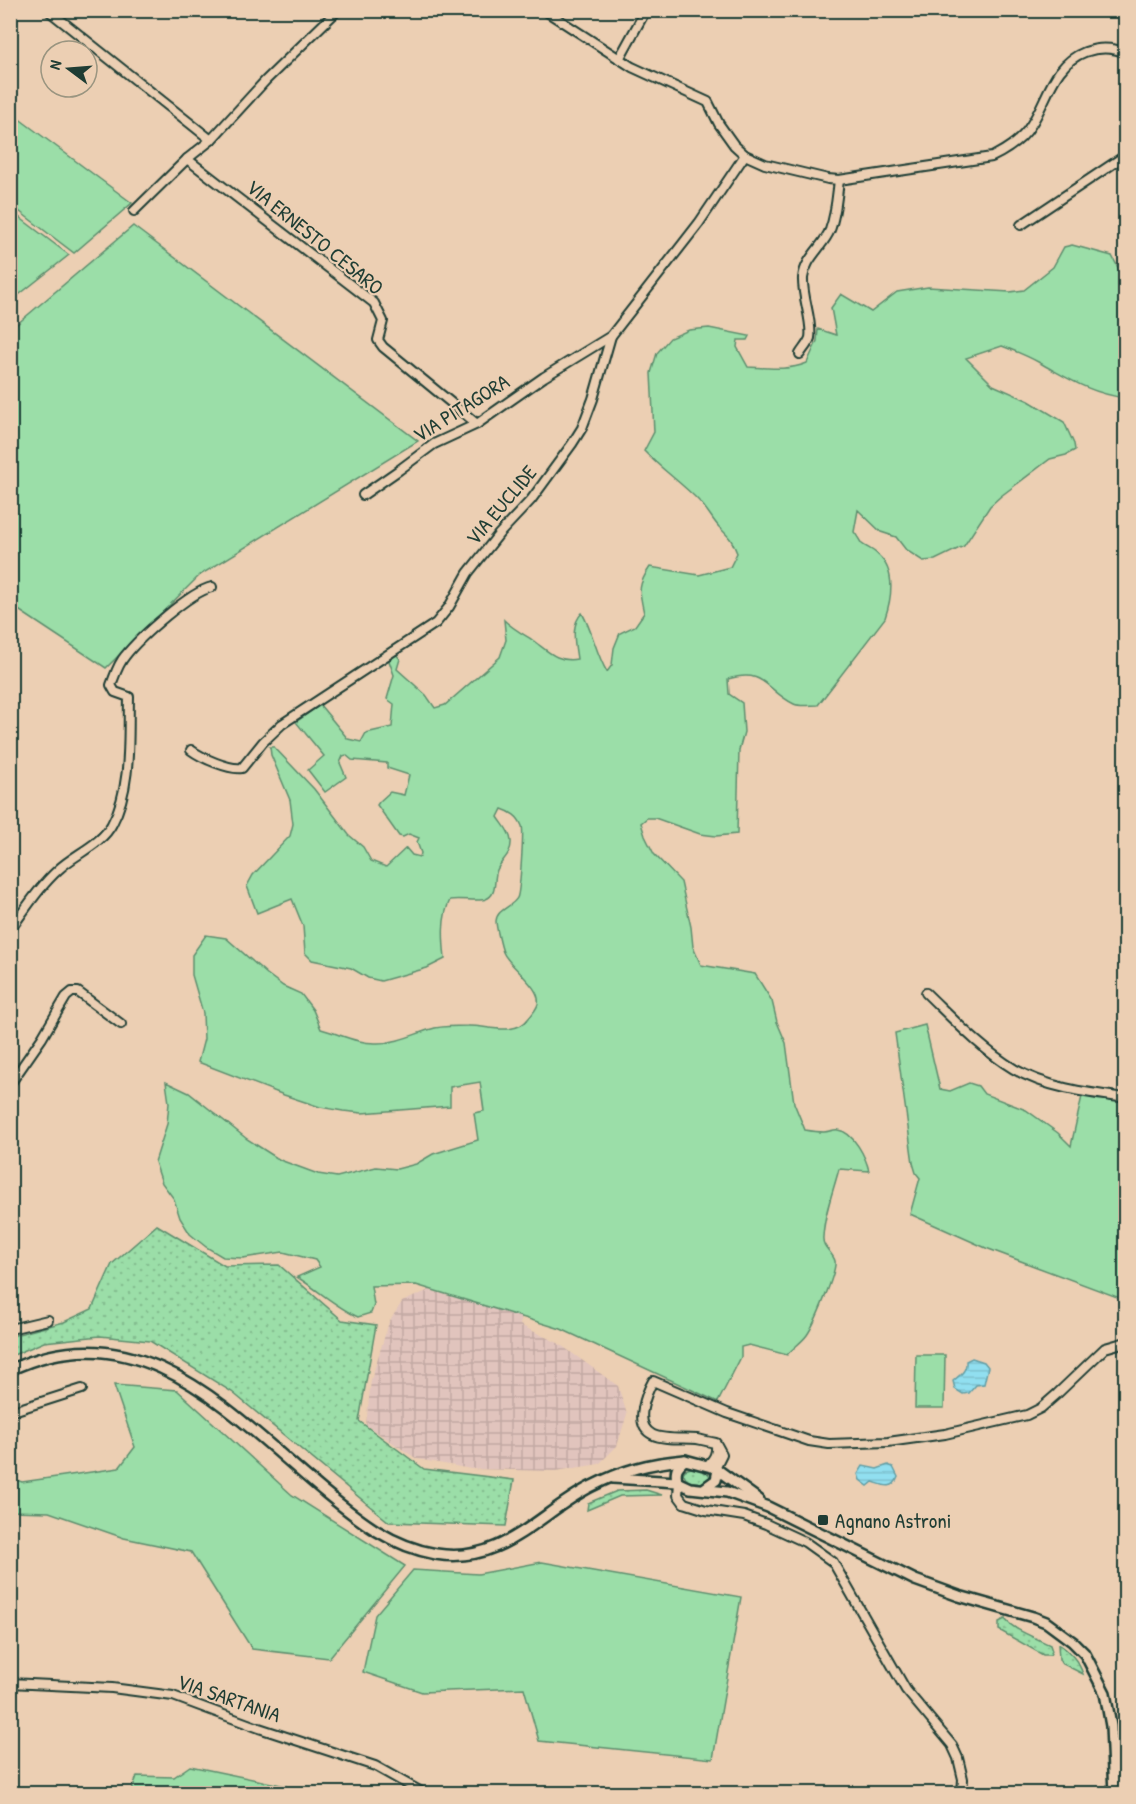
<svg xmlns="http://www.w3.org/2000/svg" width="1136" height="1804" font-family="'Patrick Hand',sans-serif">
	<defs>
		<pattern id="industrial-grid" width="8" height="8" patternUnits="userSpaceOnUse" patternTransform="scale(1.5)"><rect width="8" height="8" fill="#e1c4bd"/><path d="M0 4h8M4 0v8" fill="none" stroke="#c1a9a3"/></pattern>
		<pattern id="park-dots" width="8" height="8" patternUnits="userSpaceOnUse" patternTransform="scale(1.5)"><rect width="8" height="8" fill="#9bdea8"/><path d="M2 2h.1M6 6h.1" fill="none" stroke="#85bf91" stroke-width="1.8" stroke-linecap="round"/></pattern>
		<pattern id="water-rules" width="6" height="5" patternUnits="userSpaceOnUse" patternTransform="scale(1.5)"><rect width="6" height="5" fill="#91dff0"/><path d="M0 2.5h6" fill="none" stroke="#7dc0ce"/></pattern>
	</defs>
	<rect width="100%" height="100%" fill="#eccfb3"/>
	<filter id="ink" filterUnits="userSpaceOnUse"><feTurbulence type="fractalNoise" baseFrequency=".0167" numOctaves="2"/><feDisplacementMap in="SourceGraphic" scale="12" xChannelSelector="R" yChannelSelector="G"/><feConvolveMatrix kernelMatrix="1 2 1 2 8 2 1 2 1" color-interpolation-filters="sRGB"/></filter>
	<g filter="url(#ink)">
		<polygon fill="url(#industrial-grid)" points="429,1290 522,1317 520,1325 558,1343 618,1386 627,1414 617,1446 599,1464 556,1471 471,1469 417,1459 366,1425 371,1380 389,1322 402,1302"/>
		<g fill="#9bdea8" stroke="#5d8e6e" stroke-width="1.5">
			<polygon points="10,112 132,203 74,253 11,205"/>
			<polygon points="11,211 69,255 11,301 10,301"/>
			<polygon points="133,226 418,441 200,575 106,668 11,605 10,330"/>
			<path d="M1072 245 1112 256 1125 281V398C1090 393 1071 380 1040 363 1028 356 1015 351 1002 346L966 358 993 385 1029 401 1064 422 1074 444 1075 450 1066 455 1050 459 1001 496 990 506 964 546 935 560 923 561 906 550 896 537 881 532 858 510 854 532C857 535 859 540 862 544 867 548 874 550 878 555 896 571 892 597 885 618L818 705C811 705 800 707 794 704 765 690 766 668 728 679L729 694 742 703 744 732 739 750 737 834 716 836 700 834 655 818H647L641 823 645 836 654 854 681 882 691 927 693 947 701 965 755 974 772 1001 777 1022 786 1043 794 1103 805 1130C811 1131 818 1132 824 1132 829 1132 834 1129 838 1130 854 1132 866 1158 869 1171L839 1169C833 1192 824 1214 823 1237 822 1248 832 1251 835 1261 837 1272 814 1325 807 1335 802 1342 793 1348 787 1355L749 1345 741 1347V1357L718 1402 561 1329 416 1285 371 1286 374 1305 371 1313 358 1317C336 1307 318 1290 297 1277L320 1267 315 1260 283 1252 243 1258 223 1257 206 1247 190 1234 180 1218 174 1199 162 1183 155 1162 167 1124 169 1103 166 1082 189 1093 247 1139 280 1160 318 1174 337 1177 376 1167 397 1169 416 1164 433 1154 478 1140 474 1113 484 1111 480 1082 450 1087V1106L362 1113 343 1111 320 1107 284 1095 198 1062 204 1039 203 1013 192 975V955L206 935 226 938 267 974 283 986 301 994 313 1010 321 1029C340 1034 358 1044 378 1043 398 1043 416 1033 435 1028 445 1026 457 1026 467 1026 486 1025 515 1037 528 1019 531 1016 537 1008 538 1004 542 987 509 967 503 952 501 947 496 926 496 921 497 909 512 907 517 898 520 893 524 831 522 826 518 816 511 812 502 809L498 817C503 825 510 831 511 841 512 854 502 859 497 870 493 880 498 894 486 899 480 902 460 898 450 900 441 918 443 940 445 959L427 968 381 981 368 978 351 968 312 960 305 953 303 926 292 899 257 913 247 886 253 875 290 836 293 824 290 800 271 755 270 747H274L314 789 349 835 363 847 371 861 386 867 406 848 412 855 420 857 421 853 417 842 419 838 409 834 403 837 399 836 377 805 379 802 390 792 404 795 409 775 387 768V763L352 760 346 755 343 756 340 763 346 777 325 792 308 770 324 756 296 722 320 705 348 739 361 742 366 733 392 727 394 704 387 699 394 675 388 658 395 653 400 659 397 669 426 695 435 708 445 705 500 657 506 640 504 620C512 628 521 633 531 639 547 650 557 663 577 659 575 644 570 625 582 613 593 632 596 654 607 672L612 665 614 648 620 633 635 626 644 613C639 591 637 586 650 567L699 575 730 567 737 553C731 538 730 538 719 527 712 519 707 509 699 501 682 483 661 469 644 451L654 432 651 373 657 353 670 338 689 330 709 328 749 336 747 340H738L737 347 748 367C768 368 788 371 807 363L817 341 818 329 836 335 831 308 841 294 871 312 897 292 928 287 1010 292 1024 290 1053 267 1064 247Z"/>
			<polygon points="925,1025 940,1089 950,1091 969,1083 978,1086 984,1094 1026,1110 1058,1133 1071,1146 1082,1096 1125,1101 1125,1300 986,1248 910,1214 920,1178 916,1173 913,1163 895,1033"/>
			<polygon points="916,1355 945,1355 944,1408 915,1408"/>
			<polygon points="114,1385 177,1390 292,1495 405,1566 329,1658 252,1649 191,1552 124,1538 49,1512 11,1511 11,1478 22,1482 119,1468 135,1447"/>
			<polygon points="542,1562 741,1597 713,1759 539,1741 524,1688 422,1692 363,1672 375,1615 413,1570 478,1574"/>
			<polygon points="190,1766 286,1786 285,1791 295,1793 131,1793 137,1776 174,1777"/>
		</g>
		<g fill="url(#park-dots)" stroke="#5d8e6e" stroke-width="1.5">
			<polygon points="157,1225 225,1266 279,1265 342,1320 376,1325 359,1421 424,1469 514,1480 506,1526 389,1522 232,1392 150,1341 100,1336 44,1342 11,1356 11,1336 64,1322 92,1309 112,1264"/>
			<polygon points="694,1467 707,1472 712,1479 702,1483 687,1481 683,1473 685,1470"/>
			<polygon points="646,1490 662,1495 620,1496 587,1510 588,1503 617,1491"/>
			<path d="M1005 1619C1013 1630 1037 1638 1050 1645L1052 1651 1050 1655H1043L999 1630V1622Z"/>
			<path d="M1058 1644C1069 1650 1079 1662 1083 1674L1061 1663 1059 1659Z"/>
		</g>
		<g fill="url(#water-rules)" stroke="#639ea5" stroke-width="1.5">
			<path d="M972 1358 984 1362 988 1367 984 1384 976 1385 969 1393 963 1394 955 1389 953 1381C960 1375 967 1371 966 1361Z"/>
			<path d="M888 1465 893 1467 898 1477C893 1491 883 1485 873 1482L868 1486 860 1480 858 1474 863 1466 877 1469Z"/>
		</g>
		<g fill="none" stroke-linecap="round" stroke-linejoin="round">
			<defs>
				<g id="minor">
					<polyline points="48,10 211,140"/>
					<path d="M544 10 632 67 708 102 719 124 734 145 745 155 765 164 828 179 839 180 992 157C1006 150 1023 139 1031 125 1048 99 1053 64 1085 52 1099 47 1112 47 1126 53"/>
					<polyline points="619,59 646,10"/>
					<polyline points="187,159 374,303 383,321 378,340 383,347 477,424"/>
					<polyline points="134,211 187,159 211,140 266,80 338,10"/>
					<polyline points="1021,225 1126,155"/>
					<path d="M800 354C803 349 808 344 810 338 813 322 802 297 803 278 805 258 823 247 830 230 836 214 837 196 839 180"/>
					<polyline points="363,495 399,470 434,444 477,424 544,377 611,336"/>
					<path d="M191 750C202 758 229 770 242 768L263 742 282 724 436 623 449 607 468 573 499 534 531 500 572 444 582 428 593 399 611 336 699 223 745 155"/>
					<path d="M10 930C26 908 40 886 59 869 75 854 102 844 112 824 132 787 128 738 129 697L115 692 111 685C115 675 118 664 125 656 140 637 190 592 212 587"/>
					<path d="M926 993C953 1019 981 1049 1014 1069 1047 1088 1088 1093 1126 1098"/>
					<polyline points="10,1084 42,1038 66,997 72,992 78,992 121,1024"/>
					<polyline points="10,1329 48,1320"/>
					<polyline points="10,1412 82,1389"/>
					<path d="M708 1465C714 1458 717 1454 716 1445"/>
					<path d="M715 1468 722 1454 716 1443C709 1442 703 1440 697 1439 673 1437 636 1445 643 1408 645 1398 648 1390 653 1381L727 1413 809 1441 829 1444 888 1442 945 1434 1027 1415 1041 1408 1057 1394 1105 1348 1126 1342"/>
					<polyline points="679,1483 678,1495 684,1503"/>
					<polyline points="684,1503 706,1510 744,1516 766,1524 805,1542 833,1562 906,1690 952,1745 958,1758 963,1779 962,1794"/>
					<polyline points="10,1683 112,1688 173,1696 259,1728 375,1766 425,1794"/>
				</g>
				<g id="tertiary">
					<path d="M10 1370C142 1307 234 1417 326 1493 360 1521 391 1546 436 1554 502 1565 538 1514 590 1487 623 1470 649 1463 685 1460"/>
					<polyline points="613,1478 677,1482 690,1488 727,1492 768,1507 915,1580 959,1596 1033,1617 1046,1622 1073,1642 1085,1654 1105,1693 1111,1726 1114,1794"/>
					<path d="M677 1482C675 1470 676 1467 685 1460L715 1468 759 1500"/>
					<polyline points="705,1488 716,1480 718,1470"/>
				</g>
			</defs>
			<use href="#minor" stroke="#1f3d34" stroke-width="12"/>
			<use href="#tertiary" stroke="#1f3d34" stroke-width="14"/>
			<use href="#minor" stroke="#eccfb3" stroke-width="8"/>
			<use href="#tertiary" stroke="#eccfb3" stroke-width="9"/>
		</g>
	</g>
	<rect fill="#1f3d34" stroke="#eccfb3" stroke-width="2" x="817" y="1514" width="12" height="12" rx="3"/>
	<g text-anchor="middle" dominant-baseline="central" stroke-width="4.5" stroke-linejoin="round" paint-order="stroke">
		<g font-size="21" fill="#1f3d34" stroke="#eccfb3">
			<text transform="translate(315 237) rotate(39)">VIA ERNESTO CESARO</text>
			<text transform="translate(461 408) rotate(-32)">VIA PITAGORA</text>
			<text transform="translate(501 505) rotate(-50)">VIA EUCLIDE</text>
			<text transform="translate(229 1698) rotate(19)">VIA SARTANIA</text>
		</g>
		<g font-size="21" fill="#1f3d34" stroke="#eccfb3" text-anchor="start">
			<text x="835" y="1520">Agnano Astroni</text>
		</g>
	</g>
	<rect width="1136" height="1804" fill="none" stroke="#eccfb3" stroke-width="36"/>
	<rect x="18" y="18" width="1100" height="1768" fill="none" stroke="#1f3d34" stroke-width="2" filter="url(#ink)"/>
	<g transform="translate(69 69) rotate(286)"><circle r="28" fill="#eccfb3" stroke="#9a9580" stroke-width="1.5"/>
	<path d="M0-4.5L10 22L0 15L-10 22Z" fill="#1f3d34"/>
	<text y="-9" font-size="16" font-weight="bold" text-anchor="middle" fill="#1f3d34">N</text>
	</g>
</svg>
